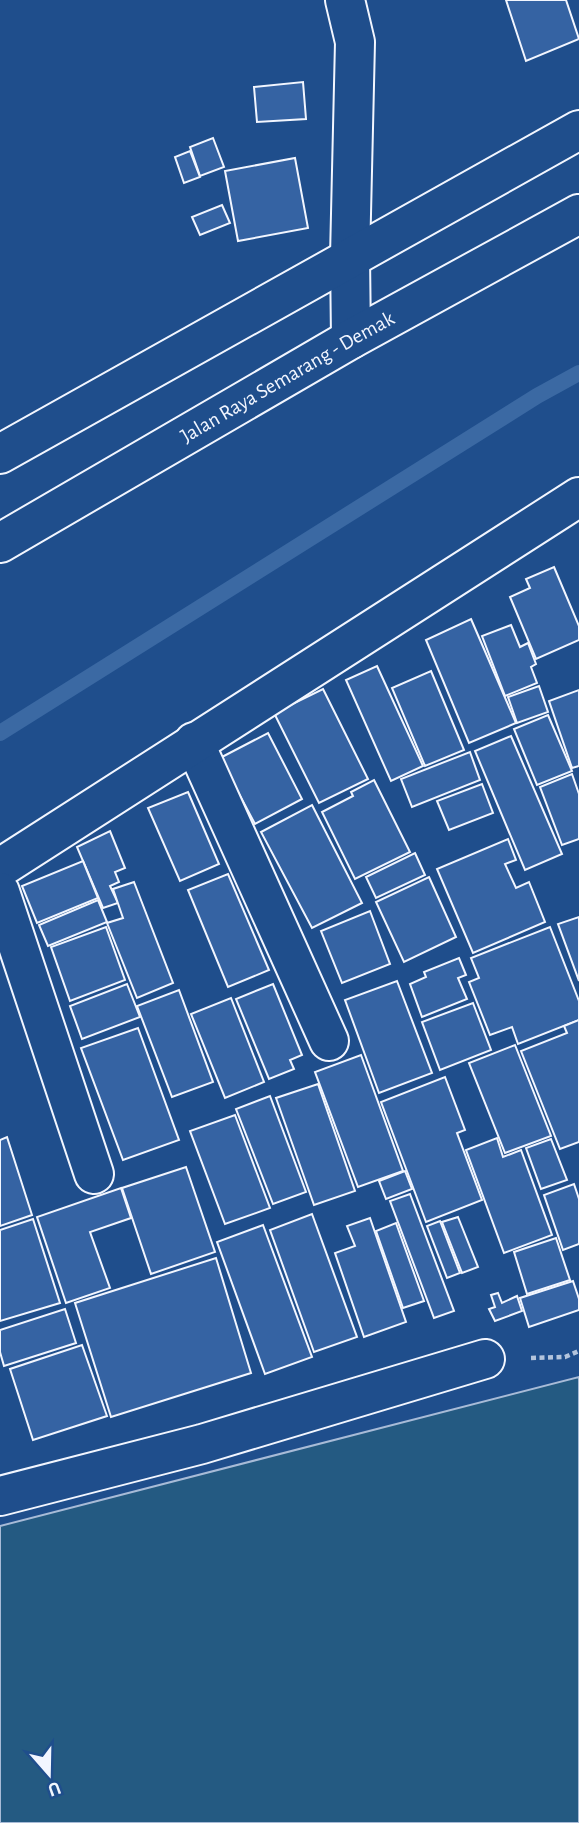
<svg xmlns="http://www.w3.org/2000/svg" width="579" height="1823" font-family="'Alegreya Sans',sans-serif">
	<rect width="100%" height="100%" fill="#1f4e8c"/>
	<polygon fill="#245a82" stroke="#a8bbd7" stroke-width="2" points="579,1377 579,1823 0,1823 0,1526"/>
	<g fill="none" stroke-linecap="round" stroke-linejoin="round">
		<polyline stroke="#3b69a3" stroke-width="16" points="0,733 537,396 579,373"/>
	</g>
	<g fill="#3563a3" stroke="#f2f6ff" stroke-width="2">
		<polygon points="506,0 566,0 579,39 526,61"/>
		<polygon points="303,82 306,119 257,122 254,87"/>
		<polygon points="213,138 224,167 200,176 190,147"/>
		<polygon points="190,151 200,177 184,183 175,157"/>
		<polygon points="295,158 308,228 238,241 225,171"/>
		<polygon points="222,205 230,223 200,235 192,217"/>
		<polygon points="554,567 579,626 579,640 536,659 510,597 530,588 526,579"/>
		<polygon points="471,619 516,723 469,743 426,640"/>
		<polygon points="511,625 520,647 528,643 536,664 531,667 537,683 505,696 482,636"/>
		<polygon points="377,666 423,766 391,781 346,680"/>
		<polygon points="431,671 464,750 425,766 392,688"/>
		<polygon points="539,686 548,712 517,723 508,697"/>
		<polygon points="323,689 368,779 319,803 274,713"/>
		<polygon points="579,690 579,766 572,768 549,701"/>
		<polygon points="548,715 572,771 537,785 514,729"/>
		<polygon points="268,733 302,799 255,824 220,758"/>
		<polygon points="511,736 562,854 525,870 475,751"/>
		<polygon points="470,752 480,780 412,807 401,779"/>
		<polygon points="572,774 579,794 579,839 562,845 540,787"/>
		<polygon points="374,780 410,852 355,879 322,812 353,796 351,792"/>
		<polygon points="482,784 493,813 449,830 437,801"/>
		<polygon points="188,792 219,864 180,881 148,808"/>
		<polygon points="312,805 362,903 312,928 261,832"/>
		<polygon points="110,831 125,868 115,872 119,882 110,886 118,903 103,908 77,847"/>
		<polygon points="508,839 516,860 505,864 516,888 529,882 545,922 473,953 437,869"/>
		<polygon points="415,853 425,875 376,898 366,877"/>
		<polygon points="83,861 98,898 37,923 22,886"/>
		<polygon points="228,874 269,970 228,987 188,890"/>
		<polygon points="429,877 456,937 404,962 376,902"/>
		<polygon points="134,882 173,983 137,998 107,923 123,918 113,889"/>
		<polygon points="98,900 107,922 48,946 39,925"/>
		<polygon points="370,911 390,964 342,983 321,931"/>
		<polygon points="579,917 579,981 558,924"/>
		<polygon points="106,927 125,980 70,1001 51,947"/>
		<polygon points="550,927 579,1001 579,1020 518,1044 512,1027 490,1035 469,982 479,978 471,958"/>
		<polygon points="459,958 466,975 458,978 467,999 422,1017 410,984 426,977 424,972"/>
		<polygon points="397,981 432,1073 379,1093 345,1000"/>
		<polygon points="127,984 140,1017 82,1039 70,1006"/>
		<polygon points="273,984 302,1055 290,1060 294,1069 269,1079 236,999"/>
		<polygon points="179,990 213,1082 172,1097 137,1006"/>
		<polygon points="231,998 264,1082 225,1098 191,1014"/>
		<polygon points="473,1003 491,1050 440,1070 422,1022"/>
		<polygon points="579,1020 579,1142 560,1149 521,1051 567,1033 564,1026"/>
		<polygon points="138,1028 179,1140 123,1160 81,1048"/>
		<polygon points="515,1045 551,1136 505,1153 469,1063"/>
		<polygon points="361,1055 403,1171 358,1187 315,1072"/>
		<polygon points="445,1077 465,1130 457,1133 482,1200 426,1222 381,1102"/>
		<polygon points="318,1084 355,1191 314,1205 276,1098"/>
		<polygon points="270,1096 306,1192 273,1204 236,1109"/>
		<polygon points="235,1115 270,1208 225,1224 190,1131"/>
		<polygon points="7,1137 32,1215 0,1226 0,1140"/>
		<polygon points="497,1138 503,1157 521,1150 552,1235 504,1253 466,1150"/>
		<polygon points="551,1139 567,1180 541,1189 526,1148"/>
		<polygon points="186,1167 215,1252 151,1274 122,1188"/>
		<polygon points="405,1171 412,1189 386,1199 379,1181"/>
		<polygon points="574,1184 579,1199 579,1244 563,1250 544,1195"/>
		<polygon points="121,1188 131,1218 90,1232 110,1288 66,1303 37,1217"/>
		<polygon points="410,1194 454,1311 434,1318 390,1201"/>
		<polygon points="312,1214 357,1337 314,1352 270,1230"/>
		<polygon points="458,1217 478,1267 462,1273 442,1222"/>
		<polygon points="370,1218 406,1322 364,1337 335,1253 355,1246 347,1226"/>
		<polygon points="33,1219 60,1303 0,1321 0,1230"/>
		<polygon points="440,1221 460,1273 447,1278 427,1226"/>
		<polygon points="396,1223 424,1301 403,1308 376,1231"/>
		<polygon points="263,1225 312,1357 265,1374 217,1242"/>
		<polygon points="556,1238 570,1280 527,1294 514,1252"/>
		<polygon points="216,1258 251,1373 111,1417 75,1303"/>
		<polygon points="573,1281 579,1299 579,1310 529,1327 520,1298"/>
		<polygon points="498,1293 502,1303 517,1296 522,1311 495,1321 489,1309 495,1307 491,1295"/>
		<polygon points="65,1309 76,1343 4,1366 0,1352 0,1330"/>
		<polygon points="82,1345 107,1416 33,1440 10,1369"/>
	</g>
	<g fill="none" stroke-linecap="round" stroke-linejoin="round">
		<defs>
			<g id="minor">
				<polyline points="345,0 355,42 350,257 351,339"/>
				<polyline points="194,742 329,1041"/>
				<polyline points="0,868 579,497"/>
				<polyline points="0,892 94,1174"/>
				<polyline points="0,1496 202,1444 485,1359"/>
			</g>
			<g id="trunk">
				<polyline points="0,454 579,130"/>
				<path id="s1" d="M0 543 351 339 579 214"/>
			</g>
		</defs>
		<use href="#minor" stroke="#f2f6ff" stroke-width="42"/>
		<use href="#trunk" stroke="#f2f6ff" stroke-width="42"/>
		<polyline stroke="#b3c4dc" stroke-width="4.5" stroke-dasharray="5 3.5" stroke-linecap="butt" points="531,1358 565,1357 579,1351"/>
		<use href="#minor" stroke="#1f4e8c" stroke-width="38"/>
		<use href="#trunk" stroke="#1f4e8c" stroke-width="38"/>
	</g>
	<g text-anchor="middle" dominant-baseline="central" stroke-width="5" stroke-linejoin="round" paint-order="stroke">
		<g font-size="21" fill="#f2f6ff" stroke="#1f4e8c">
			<text stroke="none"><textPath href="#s1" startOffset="332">Jalan Raya Semarang - Demak</textPath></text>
		</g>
	</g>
	<g transform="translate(49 1774) rotate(160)" stroke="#1f4e8c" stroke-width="5" paint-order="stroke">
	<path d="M0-5L12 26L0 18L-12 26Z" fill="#f2f6ff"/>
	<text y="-10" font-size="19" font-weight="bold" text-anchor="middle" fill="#f2f6ff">U</text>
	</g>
</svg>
